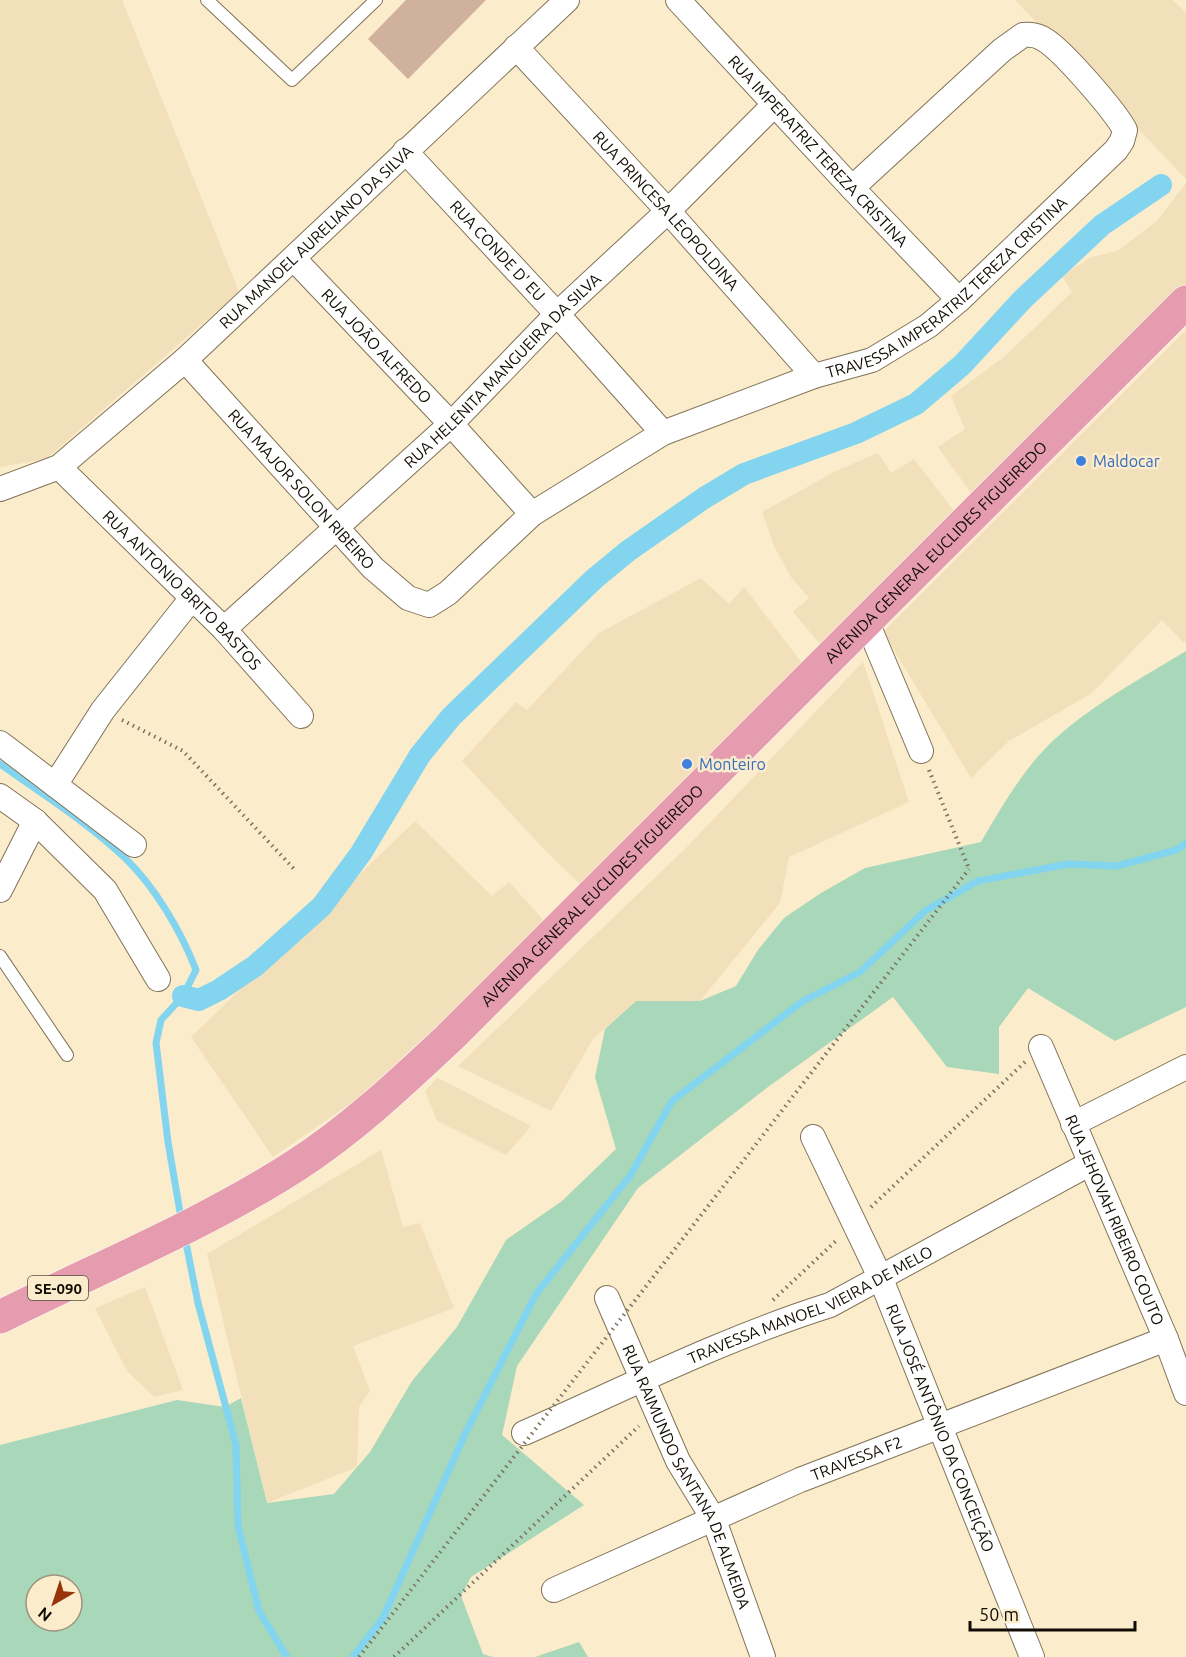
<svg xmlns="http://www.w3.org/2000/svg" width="1186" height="1657" font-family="Ubuntu,sans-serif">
	<rect width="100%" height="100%" fill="#fbeccc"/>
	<g fill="#f2e0ba">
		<polygon points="0,0 122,0 239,292 46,459 0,467"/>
		<polygon points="1015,0 1172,0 1186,12 1186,179"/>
		<polygon points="1186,183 1186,293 976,500 938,447 965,429 951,396 1004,357 1072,292 1062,276 1091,257 1117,251 1157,221"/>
		<polygon points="1186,330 1186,641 1183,642 1162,620 1092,693 1009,741 971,778 883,632"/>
		<polygon points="878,453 891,473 914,459 957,515 820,644 793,612 809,598 791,577 774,546 762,512 836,471"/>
		<polygon points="701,578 729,604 744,587 802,663 580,884 542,847 462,761 516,702 527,710 599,633"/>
		<polygon points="863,662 909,802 789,857 780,903 700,1001 636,1001 593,1039 551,1111 458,1066 685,849"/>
		<polygon points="415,821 492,896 509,882 546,923 402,1068 273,1157 191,1037"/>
		<polygon points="438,1077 438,1078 531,1126 506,1155 437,1121 425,1091"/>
		<polygon points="381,1150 403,1227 420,1223 454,1308 353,1346 370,1391 359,1407 357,1467 267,1503 207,1254"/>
		<polygon points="145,1287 183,1390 154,1397 127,1371 95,1308"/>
	</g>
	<g fill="#a8d7b9" fill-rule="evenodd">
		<path d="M1186 651V1007L1115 1041 1028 988 999 1027V1074L947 1067 893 997 768 1087 638 1188 517 1366 502 1435 584 1505 471 1577 461 1596 483 1654 493 1657H0V1445L177 1400 225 1407 241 1398 267 1503 334 1494 370 1452 412 1381 457 1327 506 1240 562 1201 616 1149 595 1077 605 1029 636 1001H700L736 986 758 950 784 918 821 893 865 868 981 842C1002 806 1025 766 1056 738 1095 703 1142 678 1186 651ZM36 1585H72V1621H36Z"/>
		<polygon points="579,1642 588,1657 535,1657"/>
	</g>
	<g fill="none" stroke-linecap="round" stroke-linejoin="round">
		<g stroke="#83d4ef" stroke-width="7">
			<path d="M0 764C42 794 87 822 125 858 155 887 181 931 196 970L183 996 161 1020 156 1043 168 1142 181 1218"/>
			<polyline points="185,1238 198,1303 236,1445 238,1526 259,1611 287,1657"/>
			<polyline points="353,1657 383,1618 465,1434 536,1294 630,1176 672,1101 803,1001 860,972 925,911 978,881 1068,864 1117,866 1176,850 1186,843"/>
		</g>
		<polyline stroke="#83d4ef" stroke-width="22" points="183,996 199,1000 219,990 255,966 322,906 361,853 420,755 451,717 594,579 628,551 704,498 744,474 856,433 916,404 962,365 1023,299 1102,225 1161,185"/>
	</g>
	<polygon fill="#d0b19e" points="406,0 486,0 408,79 368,39"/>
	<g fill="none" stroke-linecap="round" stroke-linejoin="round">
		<defs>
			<g id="service">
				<polyline points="207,0 292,80 376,0"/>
				<polyline points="0,956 67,1055"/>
			</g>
			<g id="minor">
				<path id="s1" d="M678 0 852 188 959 300"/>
				<path id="s2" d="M516 47 668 211 814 376"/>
				<path id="s3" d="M405 151 557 314 663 433"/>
				<path id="s4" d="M294 259 451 424 532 514"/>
				<path id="s5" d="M185 360 373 568 408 598 429 605 448 593 532 514 663 433 814 376 872 360 928 326 959 300 1116 150 1122 141 1125 130C1115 111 1063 51 1045 40 1038 35 1032 34 1023 35L1002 50 852 188"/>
				<path id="s6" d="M59 467 224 629 301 716"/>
				<path id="s7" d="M0 489 59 467 185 360 567 0"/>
				<polyline points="866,620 921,751"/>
				<path id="s8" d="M224 629 451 424 557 314 668 211 775 104"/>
				<polyline points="0,743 134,845"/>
				<polyline points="55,785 103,710 192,598"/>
				<polyline points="0,796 35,821 105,890 158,979"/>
				<polyline points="0,890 35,821"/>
				<path id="s9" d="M1041 1047 1166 1339 1186 1393"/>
				<polyline points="1073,1124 1186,1067"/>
				<path id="s10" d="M813 1137 881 1279 1032 1657"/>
				<path id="s11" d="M607 1298 678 1461 714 1520 763 1657"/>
				<path id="s12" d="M524 1433C624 1389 725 1338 830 1305L1089 1164"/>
				<path id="s13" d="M554 1590 800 1480 1166 1339"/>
			</g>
			<g id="primary">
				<path id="s14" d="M0 1317C98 1268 203 1225 295 1166 351 1130 401 1083 449 1038L1186 302"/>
			</g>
		</defs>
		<use href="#service" stroke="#807357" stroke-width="14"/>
		<use href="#minor" stroke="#807357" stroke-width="26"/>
		<use href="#primary" stroke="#fff" stroke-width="34"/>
		<g stroke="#7b725e" stroke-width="4" stroke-dasharray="1.5 4.5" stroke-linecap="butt">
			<polyline points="122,720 183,751 296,871"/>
			<polyline points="929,770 969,869"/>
			<polyline points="871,1207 1025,1062"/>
			<polyline points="773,1300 838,1239"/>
			<polyline points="394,1657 639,1426"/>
		</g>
		<use href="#service" stroke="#fff" stroke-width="12"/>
		<use href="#minor" stroke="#fff" stroke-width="24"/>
		<use href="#primary" stroke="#e69caf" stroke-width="33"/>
		<polyline stroke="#7b725e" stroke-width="4" stroke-dasharray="1.5 4.5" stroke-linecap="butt" points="359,1657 969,869"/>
	</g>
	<g fill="#3f7fe0" stroke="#fbeccc" stroke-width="2">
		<circle cx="1081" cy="461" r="6"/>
		<circle cx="687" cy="764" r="6"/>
	</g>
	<g text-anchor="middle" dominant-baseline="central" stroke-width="5" stroke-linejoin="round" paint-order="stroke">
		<rect fill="#fbeccc" stroke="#585040" stroke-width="1.5" x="28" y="1276" width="60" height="24" rx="4.5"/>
		<g font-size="15" font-weight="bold" fill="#120d04">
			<text x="58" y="1288">SE-090</text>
		</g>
		<g font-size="16" fill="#120d04" stroke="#fbeccc">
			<text stroke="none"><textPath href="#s1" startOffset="206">RUA IMPERATRIZ TEREZA CRISTINA</textPath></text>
			<text stroke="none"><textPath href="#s2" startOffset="222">RUA PRINCESA LEOPOLDINA</textPath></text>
			<text stroke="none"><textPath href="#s7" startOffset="408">RUA MANOEL AURELIANO DA SILVA</textPath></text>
			<text stroke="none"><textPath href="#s3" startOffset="136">RUA CONDE D' EU</textPath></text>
			<text stroke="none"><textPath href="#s5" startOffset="964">TRAVESSA IMPERATRIZ TEREZA CRISTINA</textPath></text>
			<text stroke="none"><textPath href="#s4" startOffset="120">RUA JOÃO ALFREDO</textPath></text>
			<text stroke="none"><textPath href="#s8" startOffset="380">RUA HELENITA MANGUEIRA DA SILVA</textPath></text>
			<text stroke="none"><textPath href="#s5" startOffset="174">RUA MAJOR SOLON RIBEIRO</textPath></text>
			<text stroke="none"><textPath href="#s14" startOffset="1220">AVENIDA GENERAL EUCLIDES FIGUEIREDO</textPath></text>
			<text stroke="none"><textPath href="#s6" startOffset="174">RUA ANTONIO BRITO BASTOS</textPath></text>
			<text stroke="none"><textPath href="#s14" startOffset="734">AVENIDA GENERAL EUCLIDES FIGUEIREDO</textPath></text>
			<text stroke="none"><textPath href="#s9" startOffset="188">RUA JEHOVAH RIBEIRO COUTO</textPath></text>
			<text stroke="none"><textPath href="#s12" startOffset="314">TRAVESSA MANOEL VIEIRA DE MELO</textPath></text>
			<text stroke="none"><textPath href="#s10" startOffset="318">RUA JOSÉ ANTÔNIO DA CONCEIÇÃO</textPath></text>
			<text stroke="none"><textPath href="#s13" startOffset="330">TRAVESSA F2</textPath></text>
			<text stroke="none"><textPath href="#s11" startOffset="196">RUA RAIMUNDO SANTANA DE ALMEIDA</textPath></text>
		</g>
		<g font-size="16" fill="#366cbe" stroke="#fbeccc" text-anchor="start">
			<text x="1093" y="461">Maldocar</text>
			<text x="699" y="764">Monteiro</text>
		</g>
	</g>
	<g transform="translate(54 1603) rotate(219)"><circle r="28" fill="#fbeccc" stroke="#9e937c" stroke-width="1.5"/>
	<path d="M0-4.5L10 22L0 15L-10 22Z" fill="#99330a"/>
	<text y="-9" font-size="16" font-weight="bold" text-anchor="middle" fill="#120d04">N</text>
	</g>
	<path d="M970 1621v9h165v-9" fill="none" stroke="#120d04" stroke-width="3"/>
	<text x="979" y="1621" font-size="18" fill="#120d04" stroke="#fbeccc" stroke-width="4.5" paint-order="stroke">50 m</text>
</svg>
